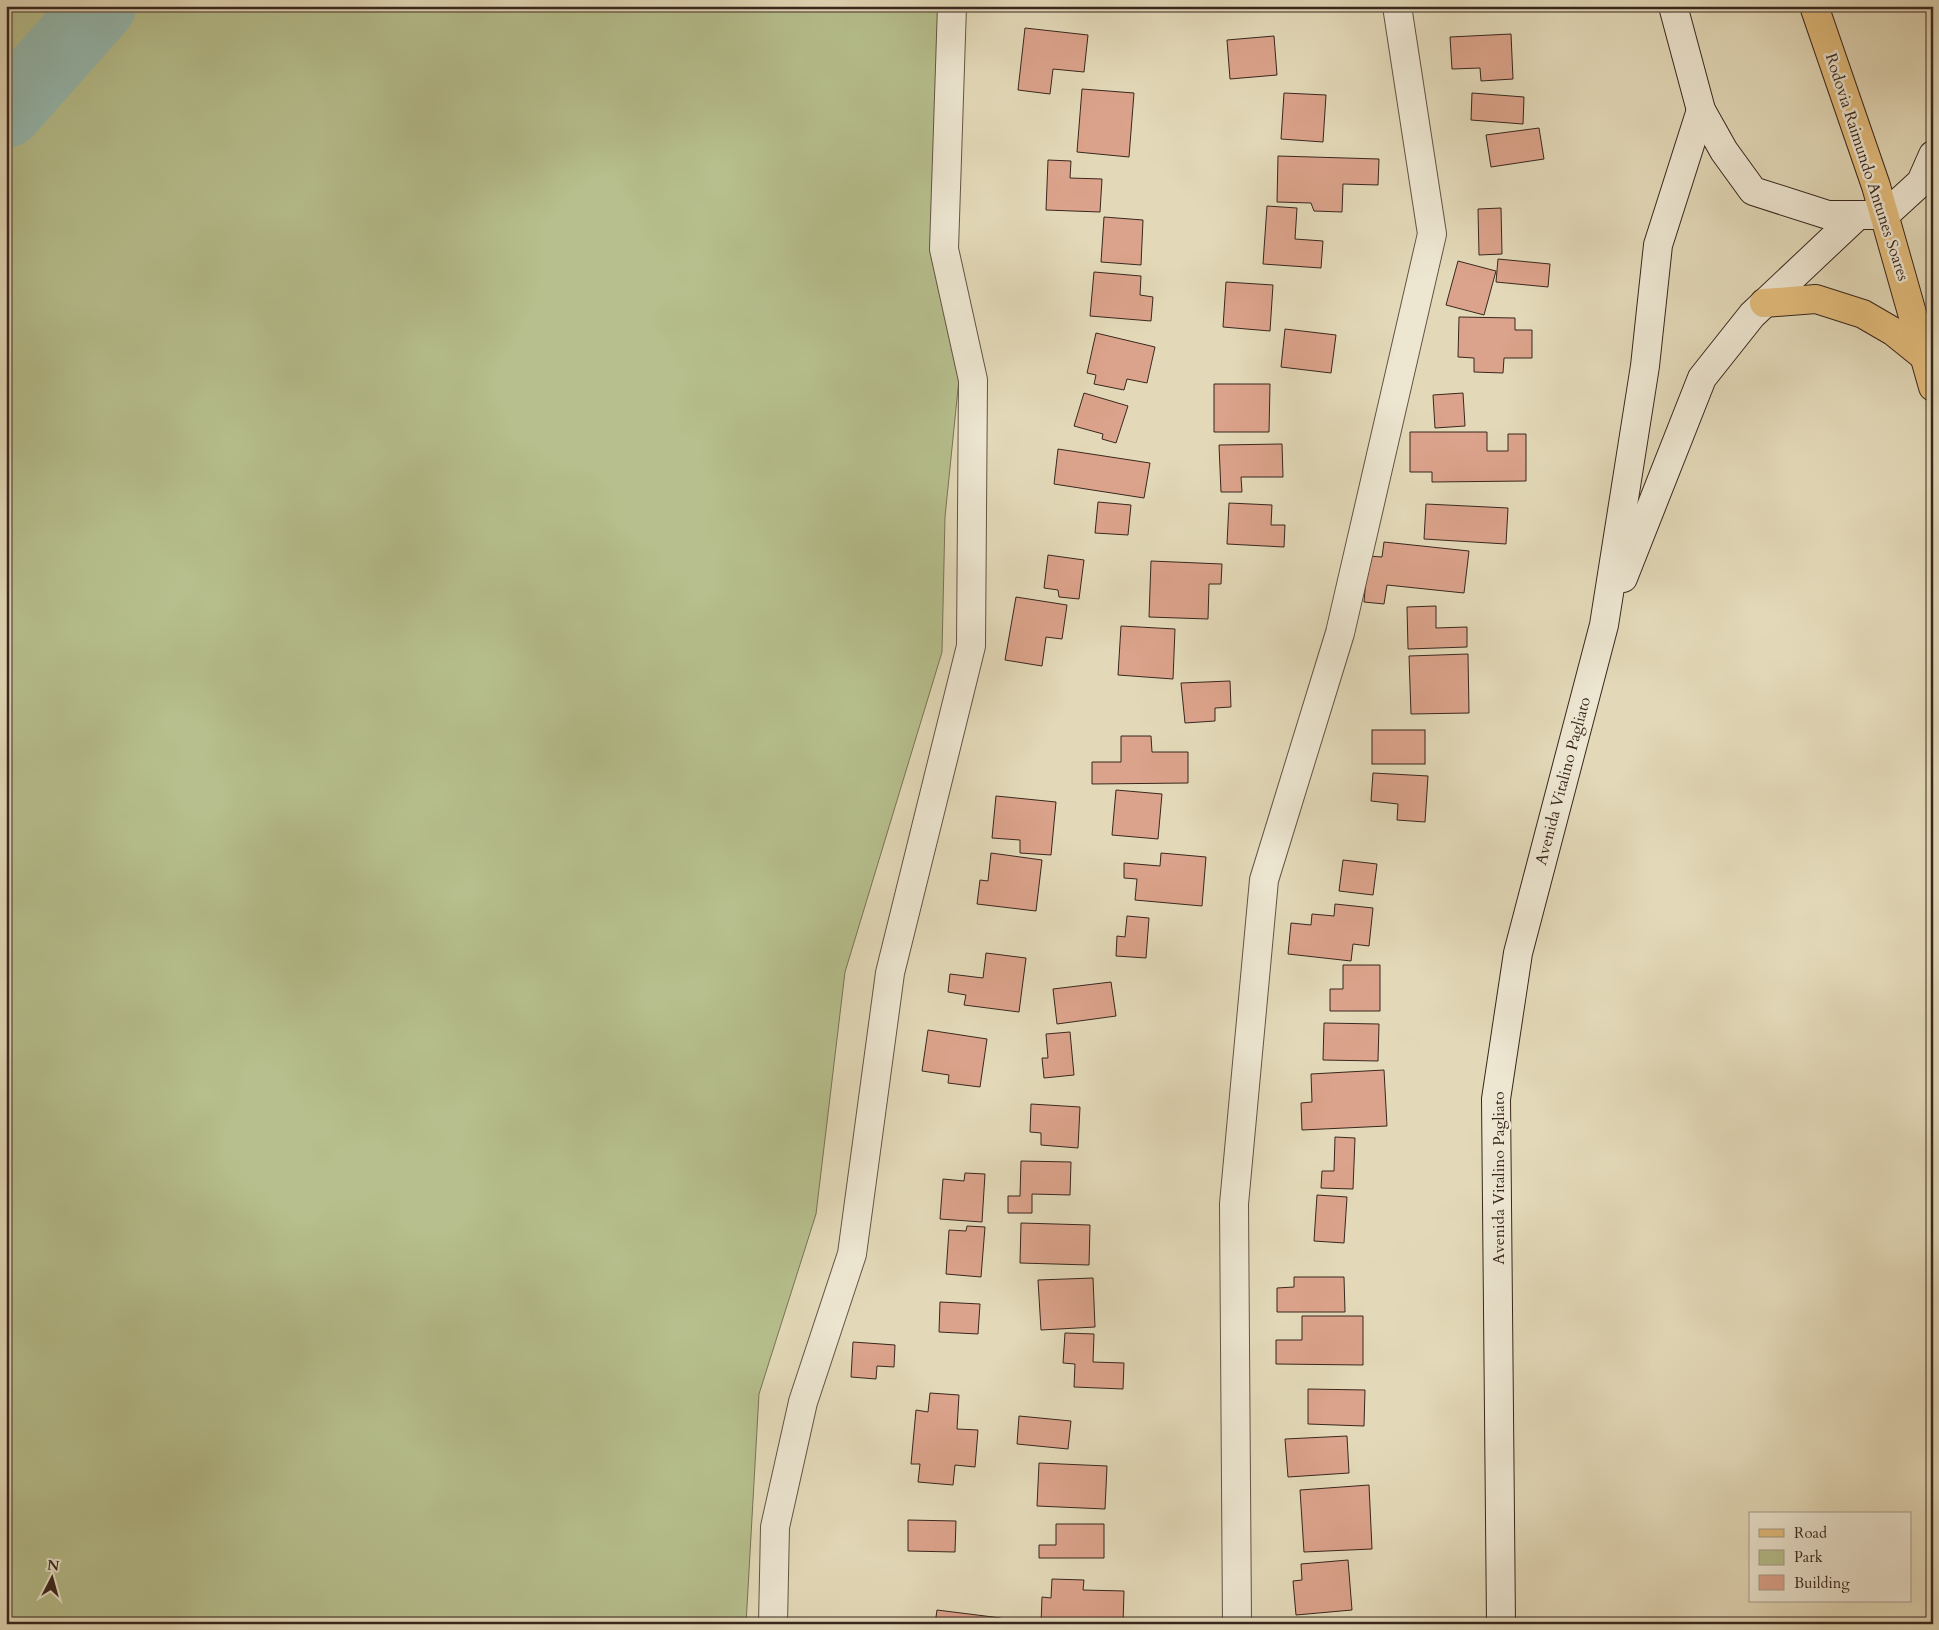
<svg xmlns="http://www.w3.org/2000/svg" width="1939" height="1630" font-family="Cardo,serif">
	<rect width="100%" height="100%" fill="#e3d9b8"/>
	<filter id="stains"><feTurbulence type="fractalNoise" baseFrequency=".004" numOctaves="4"/><feColorMatrix values="0 0 0 0 .2 0 0 0 0 .09 0 0 0 0 .02 0 0 0 .5 -.17"/></filter>
	<radialGradient id="worn" r=".72"><stop offset=".6" stop-color="#630" stop-opacity="0"/><stop offset="1" stop-color="#630" stop-opacity=".3"/></radialGradient>
	<polygon fill="#b6bf8d" stroke="#787356" points="6,6 952,6 959,379 945,517 942,652 845,972 816,1214 759,1394 746,1624 6,1624"/>
	<g fill="none" stroke-linecap="round" stroke-linejoin="round">
		<polyline stroke="#95bab1" stroke-width="72" points="6,112 100,6"/>
	</g>
	<g fill="#dba38b" stroke="#39271e">
		<polygon points="1280,6 1318,6 1317,10"/>
		<polygon points="1495,6 1528,6 1528,9 1495,10"/>
		<polygon points="1025,28 1088,35 1084,72 1053,69 1050,94 1018,90"/>
		<polygon points="1511,34 1513,79 1481,81 1480,68 1452,69 1450,37"/>
		<polygon points="1274,36 1277,75 1230,79 1227,40"/>
		<polygon points="1082,89 1134,93 1129,157 1077,152"/>
		<polygon points="1284,93 1326,95 1323,142 1281,139"/>
		<polygon points="1472,93 1524,97 1523,124 1471,120"/>
		<polygon points="1539,128 1544,159 1491,167 1486,135"/>
		<polygon points="1278,156 1379,159 1378,185 1343,184 1342,212 1314,211 1311,203 1277,202"/>
		<polygon points="1048,160 1071,161 1070,178 1102,179 1100,212 1046,210"/>
		<polygon points="1267,206 1297,208 1295,239 1323,241 1321,268 1263,264"/>
		<polygon points="1501,208 1502,254 1479,255 1478,209"/>
		<polygon points="1104,217 1143,220 1141,265 1101,262"/>
		<polygon points="1498,259 1550,264 1548,287 1496,282"/>
		<polygon points="1458,261 1496,271 1484,315 1446,305"/>
		<polygon points="1094,272 1141,276 1140,295 1153,297 1151,321 1090,316"/>
		<polygon points="1226,282 1273,285 1270,331 1223,327"/>
		<polygon points="1459,317 1515,318 1515,330 1532,330 1532,358 1504,358 1503,373 1474,372 1474,358 1458,357"/>
		<polygon points="1285,329 1336,335 1331,373 1281,367"/>
		<polygon points="1096,333 1155,347 1147,383 1127,379 1124,390 1094,384 1096,375 1087,373"/>
		<polygon points="1214,384 1270,384 1269,432 1214,432"/>
		<polygon points="1084,393 1128,406 1116,443 1102,439 1103,434 1074,426"/>
		<polygon points="1463,393 1465,426 1435,428 1433,395"/>
		<polygon points="1410,432 1487,432 1487,451 1508,451 1508,434 1526,434 1526,481 1432,482 1432,472 1410,472"/>
		<polygon points="1282,444 1283,477 1241,477 1242,492 1221,492 1219,445"/>
		<polygon points="1058,449 1150,463 1144,498 1054,484"/>
		<polygon points="1098,502 1131,505 1128,535 1095,533"/>
		<polygon points="1229,503 1272,505 1271,525 1285,525 1284,547 1227,544"/>
		<polygon points="1426,504 1508,508 1506,544 1424,539"/>
		<polygon points="1384,542 1469,551 1464,593 1387,585 1384,604 1364,602 1368,556 1382,557"/>
		<polygon points="1048,555 1084,560 1079,599 1059,597 1058,590 1044,588"/>
		<polygon points="1151,561 1222,564 1221,584 1209,584 1208,619 1149,617"/>
		<polygon points="1016,597 1067,605 1062,639 1046,637 1042,666 1005,660"/>
		<polygon points="1436,606 1436,628 1467,627 1467,647 1408,649 1407,607"/>
		<polygon points="1121,626 1175,629 1173,679 1118,675"/>
		<polygon points="1468,654 1469,713 1411,714 1409,656"/>
		<polygon points="1230,681 1231,707 1215,708 1215,721 1185,723 1181,683"/>
		<rect x="1372" y="730" width="53" height="34"/>
		<polygon points="1121,736 1151,736 1152,752 1188,752 1188,783 1092,784 1092,762 1121,762"/>
		<polygon points="1373,773 1428,776 1425,822 1397,820 1398,804 1371,801"/>
		<polygon points="1116,790 1162,794 1158,839 1112,835"/>
		<polygon points="996,796 1056,802 1051,855 1020,853 1020,840 992,838"/>
		<polygon points="991,853 1042,860 1036,911 977,904 980,880 988,881"/>
		<polygon points="1161,853 1206,857 1202,906 1135,900 1137,879 1124,878 1124,863 1160,866"/>
		<polygon points="1343,860 1377,864 1373,895 1339,891"/>
		<polygon points="1335,904 1373,908 1369,946 1353,944 1351,961 1288,954 1291,923 1311,925 1312,914 1334,916"/>
		<polygon points="1127,916 1149,918 1146,958 1116,956 1117,936 1125,937"/>
		<polygon points="986,953 1026,958 1019,1012 964,1005 966,995 948,992 950,974 983,978"/>
		<polygon points="1343,965 1380,965 1380,1011 1330,1011 1330,989 1343,989"/>
		<polygon points="1111,982 1116,1016 1057,1024 1053,989"/>
		<polygon points="1324,1023 1379,1024 1378,1061 1323,1060"/>
		<polygon points="928,1030 987,1039 980,1087 948,1083 949,1075 922,1071"/>
		<polygon points="1070,1032 1074,1075 1044,1078 1042,1058 1048,1058 1046,1034"/>
		<polygon points="1384,1070 1387,1126 1302,1130 1301,1103 1312,1102 1311,1074"/>
		<polygon points="1031,1104 1080,1107 1078,1148 1041,1145 1041,1133 1030,1132"/>
		<polygon points="1335,1137 1355,1138 1353,1189 1321,1188 1322,1171 1334,1171"/>
		<polygon points="1021,1161 1071,1162 1070,1195 1032,1194 1032,1213 1008,1213 1008,1196 1020,1196"/>
		<polygon points="965,1173 985,1174 982,1222 940,1219 943,1179 964,1181"/>
		<polygon points="1317,1195 1347,1197 1344,1243 1314,1241"/>
		<polygon points="1021,1223 1090,1225 1089,1265 1020,1263"/>
		<polygon points="967,1226 985,1227 981,1277 946,1274 949,1230 966,1231"/>
		<polygon points="1294,1277 1344,1277 1345,1312 1277,1312 1277,1288 1294,1287"/>
		<polygon points="1093,1278 1095,1327 1041,1330 1038,1280"/>
		<polygon points="940,1302 980,1304 978,1334 939,1332"/>
		<polygon points="1302,1316 1363,1316 1363,1365 1276,1364 1276,1340 1302,1340"/>
		<polygon points="1065,1333 1094,1334 1093,1362 1124,1363 1123,1389 1074,1387 1075,1364 1063,1363"/>
		<polygon points="853,1342 895,1345 894,1367 877,1366 876,1379 851,1377"/>
		<polygon points="1308,1389 1365,1390 1364,1426 1308,1424"/>
		<polygon points="930,1393 959,1395 957,1429 978,1430 975,1467 955,1465 953,1485 918,1482 920,1464 911,1464 916,1410 928,1412"/>
		<polygon points="1019,1416 1071,1421 1068,1449 1017,1444"/>
		<polygon points="1347,1436 1349,1473 1288,1477 1285,1439"/>
		<polygon points="1039,1463 1107,1466 1105,1509 1037,1506"/>
		<polygon points="1369,1485 1372,1549 1304,1552 1300,1490"/>
		<polygon points="908,1520 956,1521 955,1552 908,1551"/>
		<polygon points="1056,1524 1104,1524 1104,1558 1039,1558 1039,1545 1056,1545"/>
		<polygon points="1348,1560 1352,1610 1296,1615 1293,1581 1302,1580 1301,1564"/>
		<polygon points="1052,1579 1084,1580 1083,1590 1124,1591 1123,1624 1041,1624 1042,1597 1051,1598"/>
		<polygon points="937,1610 1001,1618 1001,1624 935,1624"/>
	</g>
	<g fill="none" stroke-linecap="round" stroke-linejoin="round">
		<defs>
			<g id="street">
				<polyline points="773,1624 775,1527 803,1402 852,1254 890,973 971,646 973,380 944,249 952,6"/>
				<polyline points="1237,1624 1234,1204 1264,880 1340,633 1432,234 1397,6"/>
			</g>
			<g id="secondary">
				<polyline points="1673,6 1701,110 1724,151 1753,191 1828,215 1885,215 1921,182 1933,155"/>
				<polyline points="1623,578 1702,378 1752,315 1858,215"/>
				<polyline points="1501,1624 1496,1099 1518,953 1604,625 1645,366 1658,245 1701,110"/>
			</g>
			<g id="primary">
				<polyline points="1814,6 1876,186 1933,387"/>
				<polyline points="1764,303 1816,299 1863,314 1894,332 1925,357"/>
			</g>
		</defs>
		<use href="#street" stroke="#645444" stroke-width="30"/>
		<use href="#secondary" stroke="#39271e" stroke-width="30"/>
		<use href="#primary" stroke="#39271e" stroke-width="30"/>
		<use href="#street" stroke="#ede6d1" stroke-width="28"/>
		<use href="#secondary" stroke="#ede6d1" stroke-width="28"/>
		<use href="#primary" stroke="#e2bc7c" stroke-width="28"/>
	</g>
	<g text-anchor="middle" dominant-baseline="central" stroke-width="5" stroke-linejoin="round" paint-order="stroke">
		<g font-size="16" fill="#39271e" stroke="#ede6d1">
			<text transform="translate(1867 167) rotate(72)">Rodovia Raimundo Antunes Soares</text>
			<text transform="translate(1563 781) rotate(-75)">Avenida Vitalino Pagliato</text>
			<text transform="translate(1499 1178) rotate(-90)">Avenida Vitalino Pagliato</text>
		</g>
	</g>
	<rect width="1939" height="1630" fill="none" stroke="#e3d9b8" stroke-width="25"/>
	<rect x="8" y="8" width="1924" height="1615" fill="none" stroke="#39271e" stroke-width="2.5"/>
	<rect x="12" y="12" width="1914" height="1605" fill="none" stroke="#39271e"/>
	<rect x="1749" y="1512" width="162" height="90" fill="#ede6d1" stroke="#a59a89"/>
	<rect x="1759" y="1529" width="25" height="8" fill="#e2bc7c" stroke="#a59a89"/>
	<text x="1794" y="1538" font-size="15" fill="#39271e">Road</text>
	<rect x="1759" y="1550" width="25" height="15" fill="#b6bf8d" stroke="#a59a89"/>
	<text x="1794" y="1562" font-size="15" fill="#39271e">Park</text>
	<rect x="1759" y="1575" width="25" height="15" fill="#dba38b" stroke="#a59a89"/>
	<text x="1794" y="1588" font-size="15" fill="#39271e">Building</text>
	<g transform="translate(52 1578) rotate(6)" stroke="#ede6d1" stroke-width="4" paint-order="stroke">
	<path d="M0-4L9 19L0 12L-9 19Z" fill="#39271e"/>
	<text y="-8" font-size="14" font-weight="bold" text-anchor="middle" fill="#39271e">N</text>
	</g>
	<rect width="100%" height="100%" filter="url(#stains)"/>
	<rect width="100%" height="100%" fill="url(#worn)"/>
</svg>
